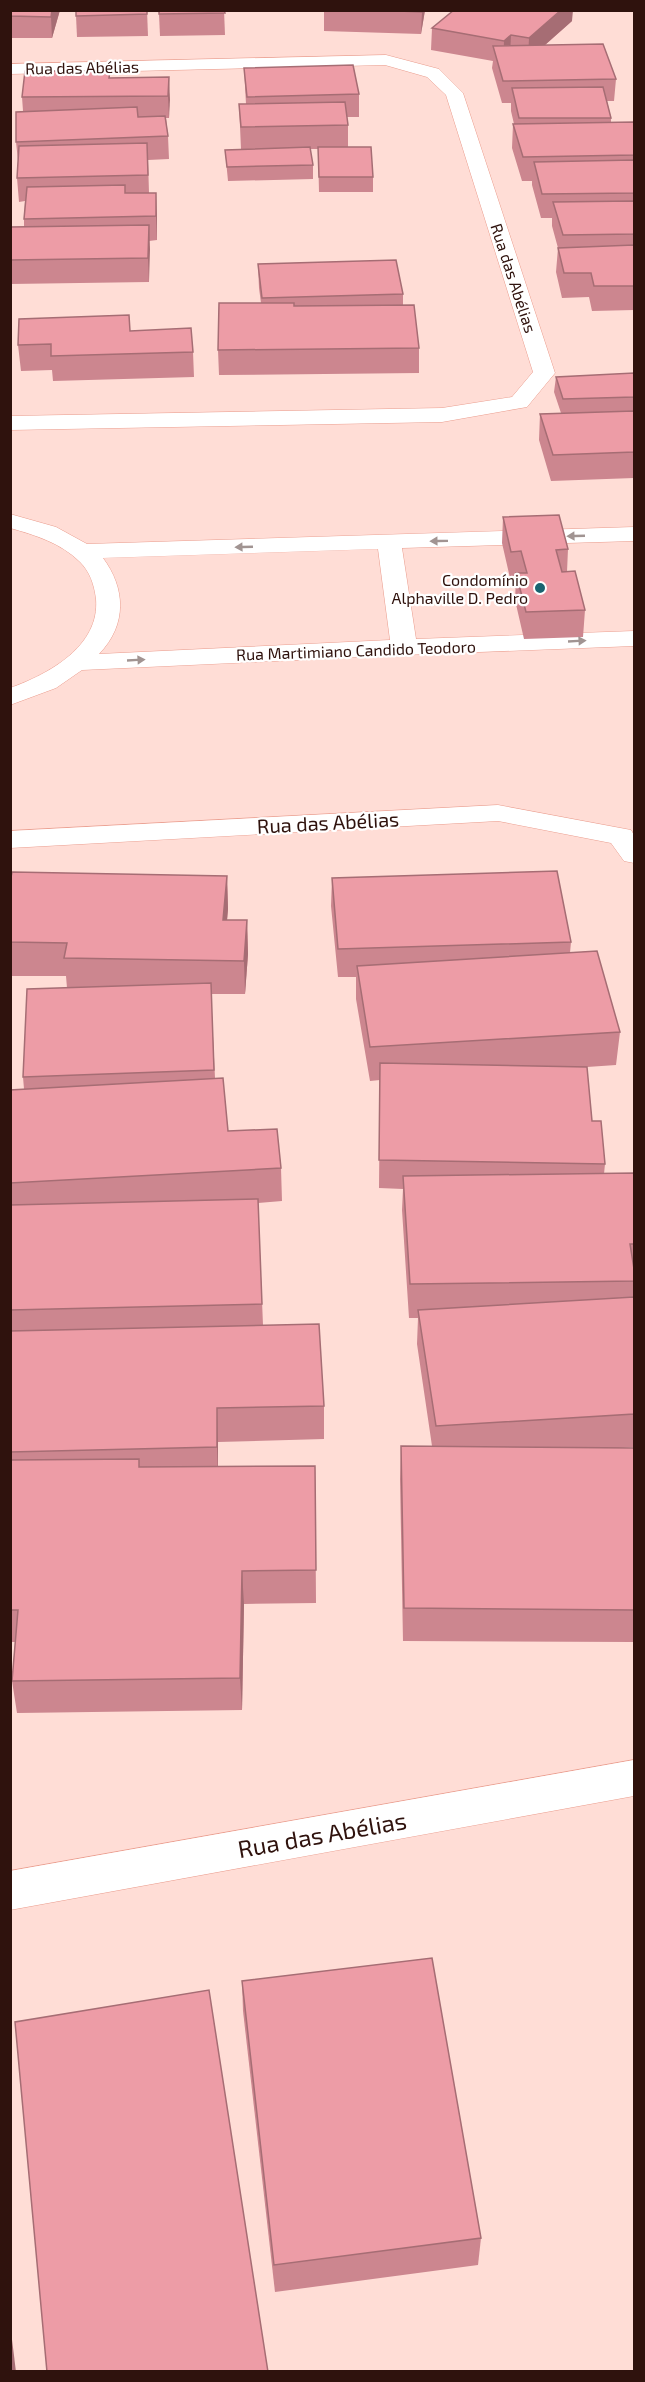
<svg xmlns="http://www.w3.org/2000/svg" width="645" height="2382" font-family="'Exo 2',sans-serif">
	<rect width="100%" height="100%" fill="#ffddd6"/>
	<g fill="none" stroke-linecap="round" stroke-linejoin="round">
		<defs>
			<g id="minor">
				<polygon points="386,55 439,69 463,93 555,373 527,407 442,422 10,430 10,416 442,408 512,397 533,372 446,95 427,77 385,65 10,74 10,64"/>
				<path d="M10 514 56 527 87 544 634 527V541L402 548 416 639 634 631V646L404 655 82 670 56 688 10 705V688C49 674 100 646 96 599 94 584 90 572 80 562 61 543 35 535 10 528ZM378 549 390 640 99 654C127 625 126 589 103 558Z"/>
				<polygon points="498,805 631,830 634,835 634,863 624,861 611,843 498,821 10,848 10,831"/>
				<polygon points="634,1760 634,1796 10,1910 10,1871"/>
			</g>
		</defs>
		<use href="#minor" stroke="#ea9c8d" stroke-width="1"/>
		<use href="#minor" fill="#fff" fill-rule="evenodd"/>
	</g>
	<g fill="#cc868f">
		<polygon points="10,10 60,10 52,38 10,38"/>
		<polygon points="147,10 148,36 77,37 76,16"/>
		<polygon points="224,10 225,35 160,36 159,14"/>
		<polygon points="324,10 425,10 421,34 324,31"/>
		<polygon points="572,21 545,45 616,79 614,101 607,101 611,118 611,122 634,122 634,310 592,311 589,297 562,298 556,272 558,248 552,226 552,218 541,218 532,185 532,181 522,181 512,148 513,124 514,124 511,111 511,103 502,103 492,68 493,61 431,50 432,28"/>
		<polygon points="244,68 359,94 359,117 347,117 348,125 348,147 373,177 373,192 319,192 318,149 310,149 313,165 313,179 228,181 225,150 241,149 239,104 246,104"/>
		<polygon points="110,71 110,78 169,77 169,118 166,118 168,136 169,159 148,160 149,193 157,216 157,240 149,241 149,282 10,284 10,227 24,227 24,219 25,201 19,202 17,178 18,161 16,142 23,111 22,97"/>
		<polygon points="258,264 403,294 403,305 419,348 419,373 219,375 218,350 261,303 259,288"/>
		<polygon points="130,331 193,352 194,377 53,381 52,370 21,371 18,345"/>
		<polygon points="634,373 634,478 551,481 539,440 540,414 561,413 554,392 556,377"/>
		<polygon points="503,517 568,549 567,572 585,610 583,637 524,639 515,600 516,578 510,578 502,543"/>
		<polygon points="227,876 228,909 227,920 247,920 248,954 245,994 211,994 215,1078 228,1131 281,1168 282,1201 258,1203 263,1325 324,1406 324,1439 218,1442 218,1466 315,1466 316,1603 244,1604 242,1710 17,1713 12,1681 15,1642 10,1642 10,1205 12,1205 10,1190 10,1090 24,1089 23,1077 67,988 66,976 10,976 10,882"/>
		<polygon points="332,878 571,942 570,953 620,1032 616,1065 587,1067 592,1121 605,1164 604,1174 634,1173 634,1447 618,1448 634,1448 634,1642 403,1641 400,1479 401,1446 432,1446 417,1344 418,1318 409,1318 402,1210 403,1189 379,1188 380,1080 370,1081 356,999 356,977 338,977 331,906"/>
		<polygon points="242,1981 481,2238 478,2265 275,2292 243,2011"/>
	</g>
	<g fill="#a66d74">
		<polygon points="52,10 60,10 52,38 51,17"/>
		<polygon points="422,10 425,10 421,34 422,12"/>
		<polygon points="561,10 573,10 572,21 528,60 529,38"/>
		<polygon points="511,35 510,57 503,63 504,41"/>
		<polygon points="169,77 170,100 169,118 168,96"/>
		<polygon points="156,193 157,216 157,240 156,216"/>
		<polygon points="149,225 150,249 149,282 148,258"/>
		<polygon points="227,876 228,909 224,954 223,920"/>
		<polygon points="247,920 248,954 245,994 244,961"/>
		<polygon points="217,1408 218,1442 218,1480 217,1447"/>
		<polygon points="242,1571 244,1604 242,1710 240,1678"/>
		<polygon points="10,2323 16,2372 13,2372 10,2350"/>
	</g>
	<g fill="#ed9ca6" stroke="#a66d74" stroke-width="1.5">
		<polygon points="10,10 52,10 51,17 10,16"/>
		<polygon points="76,10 147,10 147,14 76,16"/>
		<polygon points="159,10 224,10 225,13 159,14"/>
		<polygon points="373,10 422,10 422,12"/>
		<polygon points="454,10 561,10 529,38 511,35 504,41 432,28"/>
		<polygon points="603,44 616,79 503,81 493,46"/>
		<polygon points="353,65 359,94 247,97 244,68"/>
		<polygon points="25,71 110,71 109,78 169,77 168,96 22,97"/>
		<polygon points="603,87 611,118 519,118 512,88"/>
		<polygon points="345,102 348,125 241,127 239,104"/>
		<polygon points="137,107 138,117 165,116 168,136 16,142 16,112"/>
		<polygon points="634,122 634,155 523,157 513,124"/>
		<polygon points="147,143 148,175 17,178 19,146"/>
		<polygon points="310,147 313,165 227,167 225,150"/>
		<polygon points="318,147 371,147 373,177 319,177"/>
		<polygon points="634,160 634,193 542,194 534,162"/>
		<polygon points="125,185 125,193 156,193 156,216 24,219 27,187"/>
		<polygon points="634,201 634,234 563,235 553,202"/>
		<polygon points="149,225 148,258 10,260 10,227"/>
		<polygon points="634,245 634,286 594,286 591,273 564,273 558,248"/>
		<polygon points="396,260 403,294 262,298 258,264"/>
		<polygon points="219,303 294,303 294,306 414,305 419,348 218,350"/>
		<polygon points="129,315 130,331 191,328 193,352 51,356 51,344 18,345 19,319"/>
		<polygon points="634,373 634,397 563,399 556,377"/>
		<polygon points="634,411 634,452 553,455 540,414"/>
		<polygon points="559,515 568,549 556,550 562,572 575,571 585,610 526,612 516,573 527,573 521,551 511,552 503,517"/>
		<polygon points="557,871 571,942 338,949 332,878"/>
		<polygon points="12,872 227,876 223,920 247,920 244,961 64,958 67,943 10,942 10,882"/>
		<polygon points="597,951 620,1032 370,1047 357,966"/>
		<polygon points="211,983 214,1070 23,1077 27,989"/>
		<polygon points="380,1063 587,1067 592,1121 601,1121 605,1164 379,1160"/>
		<polygon points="223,1078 228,1131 277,1129 281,1168 10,1183 10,1090"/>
		<polygon points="634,1173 634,1244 630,1244 634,1269 634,1281 410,1284 403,1176"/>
		<polygon points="258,1199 262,1304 10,1310 10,1205"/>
		<polygon points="634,1297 634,1414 436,1426 418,1310"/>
		<polygon points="319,1324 324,1406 217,1408 217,1447 10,1452 10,1331"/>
		<polygon points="401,1446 634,1448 634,1610 404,1608"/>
		<polygon points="139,1459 139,1467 315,1466 316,1570 242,1571 240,1678 12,1681 18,1610 10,1610 10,1460"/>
		<polygon points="432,1958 481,2238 274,2265 242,1981"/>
		<polygon points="209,1990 268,2372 47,2372 15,2022"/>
		<polygon points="10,2350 13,2372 10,2372"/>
	</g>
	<defs><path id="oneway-solid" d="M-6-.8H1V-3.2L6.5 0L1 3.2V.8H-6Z" transform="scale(1.5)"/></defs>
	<g fill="#a19492">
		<use href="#oneway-solid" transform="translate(576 536) rotate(178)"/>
		<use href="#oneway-solid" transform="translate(439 541) rotate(179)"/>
		<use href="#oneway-solid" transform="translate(244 547) rotate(178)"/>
		<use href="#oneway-solid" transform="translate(577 641) rotate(-3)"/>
		<use href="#oneway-solid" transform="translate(136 660) rotate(-3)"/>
	</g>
	<circle fill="#196370" stroke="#fff" stroke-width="2" cx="540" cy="588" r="6"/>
	<g text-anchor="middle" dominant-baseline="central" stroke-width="4.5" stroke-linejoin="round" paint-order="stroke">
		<g font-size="16" fill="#2f120d" stroke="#fff">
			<text transform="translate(82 67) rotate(-1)">Rua das Abélias</text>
			<text transform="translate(514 278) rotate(72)">Rua das Abélias</text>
			<text transform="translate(356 650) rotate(-2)">Rua Martimiano Candido Teodoro</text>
		</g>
		<g font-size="16" fill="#2f120d" stroke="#fff" text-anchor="end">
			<text x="528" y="579">Condomínio<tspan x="528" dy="18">Alphaville D. Pedro</tspan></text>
		</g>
		<g font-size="20" fill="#2f120d" stroke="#fff">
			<text transform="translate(328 822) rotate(-3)">Rua das Abélias</text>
		</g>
		<g font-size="24" fill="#2f120d" stroke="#fff">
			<text transform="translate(322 1834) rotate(-10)">Rua das Abélias</text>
		</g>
	</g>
	<rect width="645" height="2382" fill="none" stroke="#2f120d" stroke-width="24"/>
</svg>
